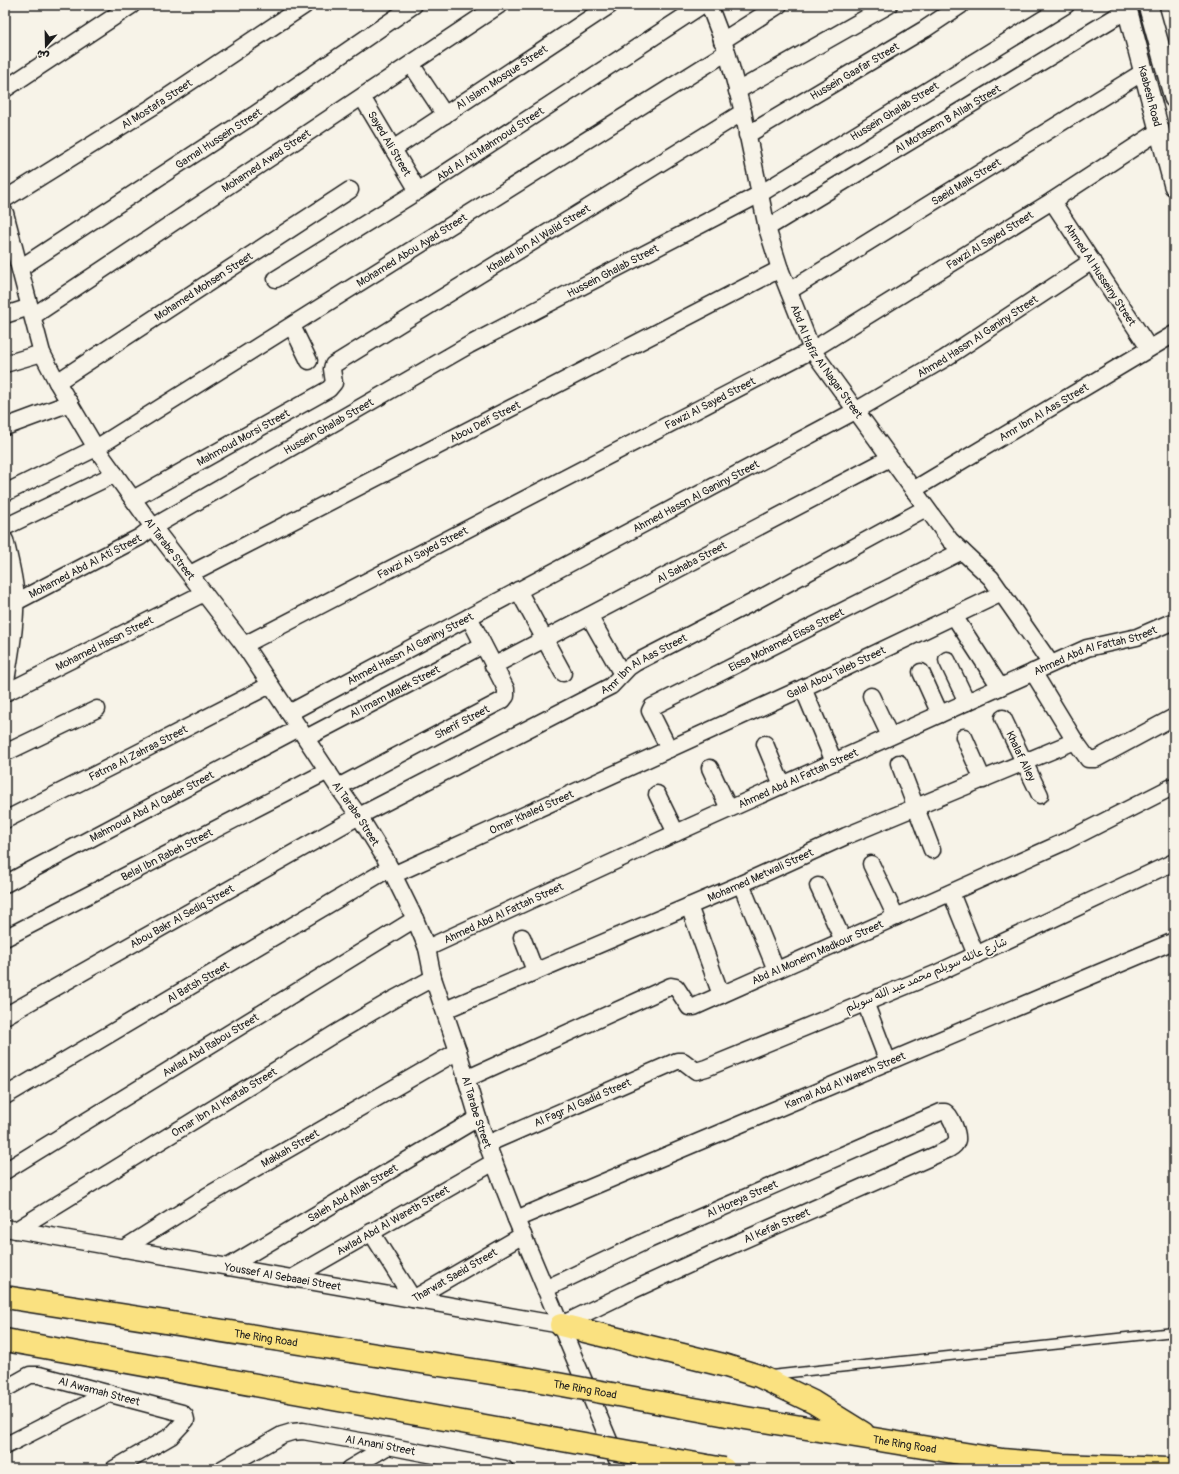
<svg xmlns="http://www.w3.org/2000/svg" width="1179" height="1474" font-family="Pangolin,'Playpen Sans Arabic',sans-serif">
	<rect width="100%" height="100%" fill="#f7f3e8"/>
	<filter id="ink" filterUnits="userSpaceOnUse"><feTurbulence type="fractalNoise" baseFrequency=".025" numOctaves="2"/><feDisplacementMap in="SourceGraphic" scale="8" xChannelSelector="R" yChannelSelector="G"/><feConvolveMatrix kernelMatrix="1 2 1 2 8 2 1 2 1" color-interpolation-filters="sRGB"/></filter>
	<g filter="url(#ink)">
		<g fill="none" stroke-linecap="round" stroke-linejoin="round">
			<defs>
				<polyline id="service" points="771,1375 1174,1332"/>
				<g id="minor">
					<path id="s1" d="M709 5 727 52 743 112 767 228 780 269 812 350 936 521 950 540 991 578 1051 664"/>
					<polyline points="722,41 779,5"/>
					<polyline points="411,64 445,115"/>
					<polyline points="5,89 132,5"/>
					<polyline points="737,91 889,5"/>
					<path id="s2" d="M362 97 418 191"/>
					<path id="s3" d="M747 135 925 29 961 5"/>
					<path id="s4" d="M393 149 610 5"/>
					<path id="s5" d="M5 199 154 106 305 5"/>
					<path id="s6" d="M1052 201 1149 348"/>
					<path id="s7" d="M5 213 42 353 57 382 96 448 153 527 244 645 338 787 359 816 385 858 415 919 427 948 433 978 458 1051 478 1118 487 1144 516 1219 621 1469"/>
					<path id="s8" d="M767 228 1127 10"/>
					<path id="s9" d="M20 268 254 115 414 5"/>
					<path id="s10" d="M276 279 418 191 702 5"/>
					<path id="s11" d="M789 291 1143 72"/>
					<polyline points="5,315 30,307"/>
					<path id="s12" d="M33 316 499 5"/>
					<polyline points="292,326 309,361"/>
					<polyline points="5,364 42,353"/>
					<path id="s13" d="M57 382 350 190"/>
					<polyline points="5,427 70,403"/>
					<path id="s14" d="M913 490 1174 334"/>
					<path id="s15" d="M5 493 96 448 727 52"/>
					<path id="s16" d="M133 499 329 389 334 383 332 369 333 365 743 112"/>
					<polyline points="5,527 115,474"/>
					<path d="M5 540C9 556 13 572 15 589 17 621 10 655 5 687"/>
					<path id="s17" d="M190 574 780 269"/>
					<polyline points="518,590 563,673"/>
					<path id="s18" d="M14 603 140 537 153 527 469 345 760 194 1066 5"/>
					<polyline points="589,616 622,674"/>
					<polyline points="954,616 1000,687"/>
					<path id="s19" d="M244 645 812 350 1052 201 1159 131"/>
					<polyline points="947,660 967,702"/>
					<path id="s20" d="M493 666 890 458"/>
					<polyline points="921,672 940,714"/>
					<polyline points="1033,672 1075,741 1088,759 1096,759 1174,717"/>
					<polyline points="803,688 834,762"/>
					<path id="s21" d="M5 693 204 593"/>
					<polyline points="871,696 890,736"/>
					<path id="s22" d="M289 713 857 410 944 359 1092 261"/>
					<path id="s23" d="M1003 718 1040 795"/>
					<polyline points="964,737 983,780"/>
					<path id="s24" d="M306 738 483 645"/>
					<polyline points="765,744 782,785"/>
					<path id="s25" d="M669 749 650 711 652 707 962 551"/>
					<polyline points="5,753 97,709"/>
					<polyline points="899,763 932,850"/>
					<polyline points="710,768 729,809"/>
					<path id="s26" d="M338 787 503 700 506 696V689L469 617"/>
					<polyline points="657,794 676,833"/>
					<path id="s27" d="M5 820 130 757 270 685"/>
					<polyline points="871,864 896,917"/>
					<path id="s28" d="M393 875 803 688 1002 593"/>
					<path id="s29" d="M5 884 299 728"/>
					<polyline points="741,884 776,970"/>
					<polyline points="818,886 843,940"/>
					<polyline points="951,893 976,955"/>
					<polyline points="689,906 721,995"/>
					<polyline points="522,937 535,971"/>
					<path id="s30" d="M5 938 328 771"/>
					<path id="s31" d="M427 948 676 833 1087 648 1137 637 1174 621"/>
					<polyline points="865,1002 888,1062"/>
					<path id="s32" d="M445 1010 741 884 846 836 1075 741"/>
					<path id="s33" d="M5 1016 359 816 611 686 629 667 635 663 757 600 926 508"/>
					<path id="s34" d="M466 1079 671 986 676 987 689 1007H694L1064 842 1174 786"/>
					<path id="s35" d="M5 1096 390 868"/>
					<path id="s36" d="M487 1144 677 1061H683L696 1071 706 1068 935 974 1174 862"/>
					<path id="s37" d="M5 1171 415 919"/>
					<path id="s38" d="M516 1219 1174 941"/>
					<path id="s39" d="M5 1228 561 1325 631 1291 723 1249 949 1149C953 1147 956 1145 957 1140 958 1133 951 1115 945 1112H941L646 1241 545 1289"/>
					<path id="s40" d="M16 1230 336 1033 394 999 433 978"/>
					<path id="s41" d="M371 1232 413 1299 523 1235"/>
					<path id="s42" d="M123 1249 207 1196 458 1051"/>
					<path id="s43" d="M228 1267 478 1118"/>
					<path id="s44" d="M292 1278 494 1162"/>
					<path id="s45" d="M5 1389 30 1375H39L182 1413 185 1416 186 1420 171 1436 114 1469"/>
					<polyline points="5,1446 109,1393"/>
					<path id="s46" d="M222 1469 282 1435 292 1432 303 1431 388 1446 505 1469"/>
					<polyline points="349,1469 388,1446"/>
				</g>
				<g id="tertiary">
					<path id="s47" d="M1126 5 1174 186"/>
					<polyline points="1148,5 1174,98"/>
				</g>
				<g id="motorway">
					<path id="s48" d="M5 1297 530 1379"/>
					<polyline points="561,1325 723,1365 759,1376 813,1402 863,1433"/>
					<polyline points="5,1340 551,1438"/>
					<path id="s49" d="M727 1415 1002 1460 1061 1465 1167 1469"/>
				</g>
			</defs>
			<use href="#service" stroke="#1c1c1c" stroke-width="11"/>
			<use href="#minor" stroke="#1c1c1c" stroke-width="19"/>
			<use href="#tertiary" stroke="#1c1c1c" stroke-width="22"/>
			<use href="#motorway" stroke="#1c1c1c" stroke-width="25"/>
			<use href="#service" stroke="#f7f3e8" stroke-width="8"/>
			<use href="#minor" stroke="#f7f3e8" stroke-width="16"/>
			<use href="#tertiary" stroke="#f7f3e8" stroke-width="19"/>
			<use href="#motorway" stroke="#fae180" stroke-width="22"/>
			<defs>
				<g id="motorway-bridge">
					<path id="s50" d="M530 1379 727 1415"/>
					<polyline points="551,1438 724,1469"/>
				</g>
			</defs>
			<use href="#motorway-bridge" stroke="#1c1c1c" stroke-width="25" stroke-linecap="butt"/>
			<use href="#motorway-bridge" stroke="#fae180" stroke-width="22"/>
		</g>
	</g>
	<g text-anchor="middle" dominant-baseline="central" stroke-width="3.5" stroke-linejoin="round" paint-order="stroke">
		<g font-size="11" fill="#1c1c1c" stroke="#f7f3e8">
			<text stroke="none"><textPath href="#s3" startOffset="125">Hussein Gaafar Street</textPath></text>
			<text stroke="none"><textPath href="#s4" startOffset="130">Al Islam Mosque Street</textPath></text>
			<text stroke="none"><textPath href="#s47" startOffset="94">Kaabesh Road</textPath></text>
			<text stroke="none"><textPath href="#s5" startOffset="179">Al Mostafa Street</textPath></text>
			<text stroke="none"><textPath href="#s18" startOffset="1009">Hussein Ghalab Street</textPath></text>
			<text stroke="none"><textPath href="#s8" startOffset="211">Al Motasem B Allah Street</textPath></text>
			<text stroke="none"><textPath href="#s9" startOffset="237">Gamal Hussein Street</textPath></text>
			<text stroke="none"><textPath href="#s2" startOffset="54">Sayed Ali Street</textPath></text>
			<text stroke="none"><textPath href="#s10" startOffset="253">Abd Al Ati Mahmoud Street</textPath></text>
			<text stroke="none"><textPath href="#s12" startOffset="280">Mohamed Awad Street</textPath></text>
			<text stroke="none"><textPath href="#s11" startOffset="208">Saeid Malk Street</textPath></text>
			<text stroke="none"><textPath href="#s16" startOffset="492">Khaled Ibn Al Walid Street</textPath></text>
			<text stroke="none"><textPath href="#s19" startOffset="849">Fawzi Al Sayed Street</textPath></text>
			<text stroke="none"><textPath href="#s15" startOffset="474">Mohamed Abou Ayad Street</textPath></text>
			<text stroke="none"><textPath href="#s18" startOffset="685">Hussein Ghalab Street</textPath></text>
			<text stroke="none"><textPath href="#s6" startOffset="88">Ahmed Al Husseiny Street</textPath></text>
			<text stroke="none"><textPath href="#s13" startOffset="175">Mohamed Mohsen Street</textPath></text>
			<text stroke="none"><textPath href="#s22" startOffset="785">Ahmed Hassn Al Ganiny Street</textPath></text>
			<text stroke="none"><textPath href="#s1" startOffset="378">Abd Al Hafiz Al Nagar Street</textPath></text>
			<text stroke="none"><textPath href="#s19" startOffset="525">Fawzi Al Sayed Street</textPath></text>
			<text stroke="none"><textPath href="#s14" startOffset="152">Amr Ibn Al Aas Street</textPath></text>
			<text stroke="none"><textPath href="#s17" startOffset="332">Abou Deif Street</textPath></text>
			<text stroke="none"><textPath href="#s18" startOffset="361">Hussein Ghalab Street</textPath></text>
			<text stroke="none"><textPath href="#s16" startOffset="126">Mahmoud Morsi Street</textPath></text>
			<text stroke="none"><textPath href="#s22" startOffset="461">Ahmed Hassn Al Ganiny Street</textPath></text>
			<text stroke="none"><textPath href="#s7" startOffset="379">Al Tarabe Street</textPath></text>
			<text stroke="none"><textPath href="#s19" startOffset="201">Fawzi Al Sayed Street</textPath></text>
			<text stroke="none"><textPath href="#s20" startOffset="224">Al Sahaba Street</textPath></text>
			<text stroke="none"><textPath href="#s18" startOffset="80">Mohamed Abd Al Ati Street</textPath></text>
			<text stroke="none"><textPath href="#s25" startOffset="197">Eissa Mohamed Eissa Street</textPath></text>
			<text stroke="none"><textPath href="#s21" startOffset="111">Mohamed Hassn Street</textPath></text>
			<text stroke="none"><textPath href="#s22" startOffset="137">Ahmed Hassn Al Ganiny Street</textPath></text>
			<text stroke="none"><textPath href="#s31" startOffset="732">Ahmed Abd Al Fattah Street</textPath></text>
			<text stroke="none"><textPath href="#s33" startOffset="730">Amr Ibn Al Aas Street</textPath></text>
			<text stroke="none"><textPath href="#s28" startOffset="487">Galal Abou Taleb Street</textPath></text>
			<text stroke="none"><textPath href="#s24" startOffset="100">Al Imam Malek Street</textPath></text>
			<text stroke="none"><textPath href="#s26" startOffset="140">Sherif Street</textPath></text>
			<text stroke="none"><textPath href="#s27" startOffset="149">Fatma Al Zahraa Street</textPath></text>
			<text stroke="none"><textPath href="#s23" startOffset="42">Khalaf Alley</textPath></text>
			<text stroke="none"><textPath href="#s31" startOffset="408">Ahmed Abd Al Fattah Street</textPath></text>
			<text stroke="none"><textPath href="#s29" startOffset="166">Mahmoud Abd Al Qader Street</textPath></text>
			<text stroke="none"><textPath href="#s28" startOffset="152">Omar Khaled Street</textPath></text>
			<text stroke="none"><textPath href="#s7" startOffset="703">Al Tarabe Street</textPath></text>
			<text stroke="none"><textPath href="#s30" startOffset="182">Belal Ibn Rabeh Street</textPath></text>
			<text stroke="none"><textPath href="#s32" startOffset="343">Mohamed Metwali Street</textPath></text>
			<text stroke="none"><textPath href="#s31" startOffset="84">Ahmed Abd Al Fattah Street</textPath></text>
			<text stroke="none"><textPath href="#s33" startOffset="203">Abou Bakr Al Sediq Street</textPath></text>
			<text stroke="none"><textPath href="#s34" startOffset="394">Abd Al Moneim Madkour Street</textPath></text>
			<text transform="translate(926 975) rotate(-23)">شارع عائله سويلم محمد عبد الله سويلم</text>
			<text stroke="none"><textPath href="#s35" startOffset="224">Al Batsh Street</textPath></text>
			<text stroke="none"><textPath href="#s37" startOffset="241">Awlad Abd Rabou Street</textPath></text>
			<text stroke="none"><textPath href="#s38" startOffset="357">Kamal Abd Al Wareth Street</textPath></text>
			<text stroke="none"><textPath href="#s40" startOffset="244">Omar Ibn Al Khatab Street</textPath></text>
			<text stroke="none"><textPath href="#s36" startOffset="104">Al Fagr Al Gadid Street</textPath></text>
			<text stroke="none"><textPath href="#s7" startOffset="1027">Al Tarabe Street</textPath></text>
			<text stroke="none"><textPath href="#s42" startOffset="195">Makkah Street</textPath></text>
			<text stroke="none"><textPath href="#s43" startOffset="145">Saleh Abd Allah Street</textPath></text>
			<text transform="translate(742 1199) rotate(-24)">Al Horeya Street</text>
			<text stroke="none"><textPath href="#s44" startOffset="116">Awlad Abd Al Wareth Street</textPath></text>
			<text stroke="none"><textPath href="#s39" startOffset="802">Al Kefah Street</textPath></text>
			<text stroke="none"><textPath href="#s41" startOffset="127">Tharwat Saeid Street</textPath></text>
			<text stroke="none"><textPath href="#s39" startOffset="282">Youssef Al Sebaaei Street</textPath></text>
			<text stroke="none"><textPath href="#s48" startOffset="264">The Ring Road</textPath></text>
			<text stroke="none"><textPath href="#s50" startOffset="56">The Ring Road</textPath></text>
			<text stroke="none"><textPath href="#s45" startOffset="100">Al Awamah Street</textPath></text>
			<text stroke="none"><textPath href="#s49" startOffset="180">The Ring Road</textPath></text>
			<text stroke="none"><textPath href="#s46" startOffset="169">Al Anani Street</textPath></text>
		</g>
	</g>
	<rect width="1179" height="1474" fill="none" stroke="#f7f3e8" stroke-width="20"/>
	<rect x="10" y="10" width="1159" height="1454" fill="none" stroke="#1c1c1c" stroke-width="1.5" filter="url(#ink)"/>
	<g transform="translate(46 46) rotate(200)" stroke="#f7f3e8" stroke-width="3" paint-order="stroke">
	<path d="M0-3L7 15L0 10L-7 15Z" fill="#1c1c1c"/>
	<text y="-6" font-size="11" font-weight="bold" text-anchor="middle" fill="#1c1c1c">ش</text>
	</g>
</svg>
